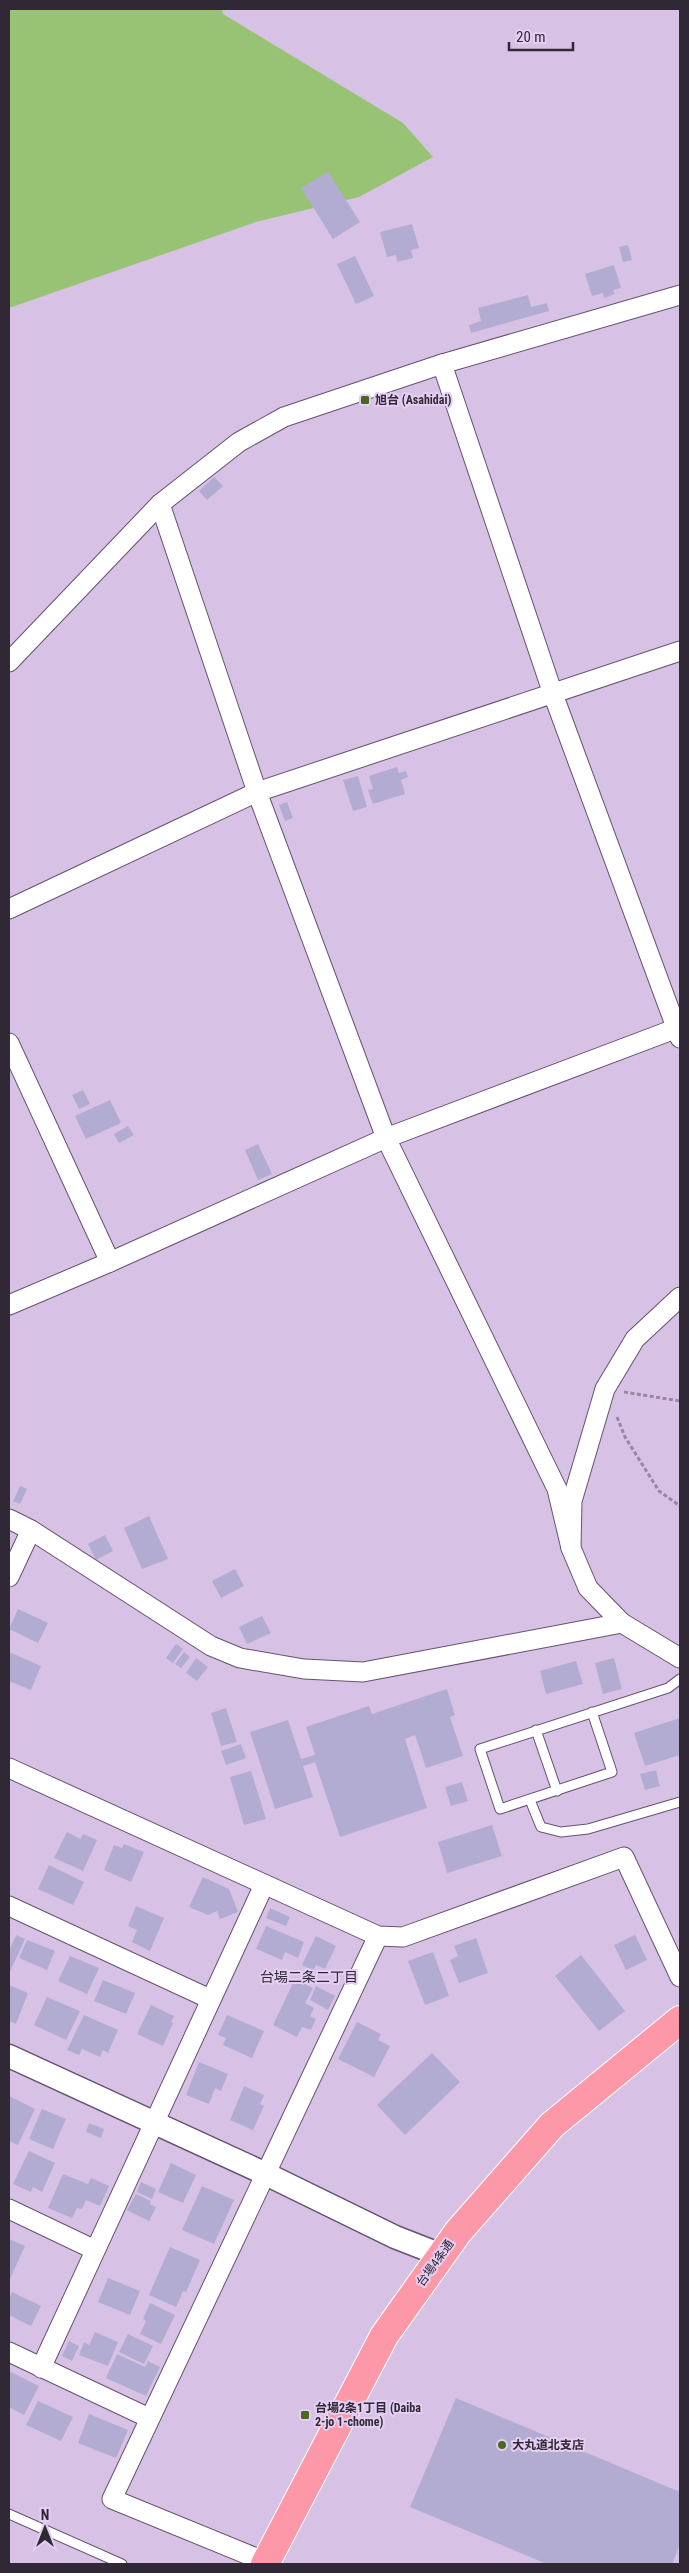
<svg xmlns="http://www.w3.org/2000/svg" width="689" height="2573" font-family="'Roboto Condensed','Noto Sans JP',sans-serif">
	<rect width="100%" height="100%" fill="#d7c2e5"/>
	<polygon fill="#98c374" points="9,9 222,9 223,14 403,123 433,157 359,197 256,222 9,308"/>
	<g fill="#b2acd2">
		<polygon points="328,172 360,222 333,239 301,188"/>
		<polygon points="412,224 419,248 411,250 413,258 397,262 396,255 387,257 380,232"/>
		<polygon points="628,245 632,260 623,262 619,247"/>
		<polygon points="355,256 374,296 356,304 337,264"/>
		<polygon points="614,265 621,288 613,290 615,294 604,298 603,293 592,296 585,274"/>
		<polygon points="528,295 531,307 547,303 549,311 471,333 469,325 481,321 478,308"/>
		<polygon points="214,477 223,486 207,500 199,491"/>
		<polygon points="397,767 399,773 406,771 408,777 401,780 405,794 373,804 368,790 373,789 369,776"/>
		<polygon points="358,776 367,807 353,811 343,780"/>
		<polygon points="287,802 293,818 285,821 279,805"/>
		<polygon points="83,1090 90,1104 79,1109 72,1095"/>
		<polygon points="110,1100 121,1123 86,1139 75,1116"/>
		<polygon points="128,1126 134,1135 119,1143 114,1134"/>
		<polygon points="258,1144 272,1174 258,1180 245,1150"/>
		<polygon points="20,1486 27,1489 20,1504 13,1501"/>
		<polygon points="149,1516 168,1559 142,1569 124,1528"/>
		<polygon points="105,1535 113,1551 96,1560 88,1544"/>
		<polygon points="235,1569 244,1586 221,1598 212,1581"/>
		<polygon points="18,1609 48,1623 38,1643 9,1629"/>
		<polygon points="262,1616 271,1633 247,1644 239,1627"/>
		<polygon points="176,1644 183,1649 173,1663 166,1658"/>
		<polygon points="9,1652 41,1666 31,1690 9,1681"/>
		<polygon points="184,1652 190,1657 181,1668 175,1664"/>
		<polygon points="196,1658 208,1667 197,1681 186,1673"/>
		<polygon points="614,1658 622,1689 603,1694 595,1663"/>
		<polygon points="576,1661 583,1684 546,1694 540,1671"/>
		<polygon points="447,1689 455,1715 450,1717 463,1756 426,1768 415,1735 405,1739 427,1808 340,1837 315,1762 303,1766 313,1797 275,1809 250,1732 288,1720 301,1759 315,1755 306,1727 369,1706 372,1714"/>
		<polygon points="226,1708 237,1742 221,1746 211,1713"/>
		<polygon points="680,1718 680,1755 645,1766 634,1733"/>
		<polygon points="241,1744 246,1758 226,1765 221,1751"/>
		<polygon points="656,1770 660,1786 645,1790 640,1774"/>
		<polygon points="251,1771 266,1819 244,1825 230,1777"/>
		<polygon points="462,1782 468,1801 451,1806 445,1787"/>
		<polygon points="492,1825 502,1856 447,1873 438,1842"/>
		<polygon points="67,1832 81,1839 83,1834 97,1840 83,1871 54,1858"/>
		<polygon points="124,1844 144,1852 131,1882 104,1870 114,1845 122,1848"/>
		<polygon points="49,1865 84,1882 73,1905 38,1889"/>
		<polygon points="203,1877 229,1889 238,1912 220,1919 217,1911 208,1915 189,1907"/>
		<polygon points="136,1906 164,1918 150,1951 132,1942 137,1930 128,1926"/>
		<polygon points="270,1908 290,1917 286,1926 266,1918"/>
		<polygon points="266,1926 304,1942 298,1958 285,1952 282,1960 256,1949"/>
		<polygon points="16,1935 25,1939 9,1974 9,1951"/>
		<polygon points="635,1935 647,1960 626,1970 614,1945"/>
		<polygon points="316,1936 336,1946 325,1969 316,1965 313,1970 302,1965"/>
		<polygon points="476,1938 488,1973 459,1983 450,1960 458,1956 454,1946"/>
		<polygon points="27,1940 55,1951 47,1970 19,1958"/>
		<polygon points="433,1952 449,1996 425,2005 408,1961"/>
		<polygon points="581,1955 625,2011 599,2031 555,1976"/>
		<polygon points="70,1956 99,1968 87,1994 58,1981"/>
		<polygon points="295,1979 313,1988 305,2003 314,2008 310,2016 316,2019 311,2030 302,2027 297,2037 273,2025"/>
		<polygon points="103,1980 135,1993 126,2014 94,2001"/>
		<polygon points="9,1985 28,1993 16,2024 9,2021"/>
		<polygon points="316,1986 335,1996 328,2010 310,2000"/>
		<polygon points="47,1997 80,2011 66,2040 34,2025"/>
		<polygon points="151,2005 174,2016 171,2022 173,2023 163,2046 137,2034"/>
		<polygon points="84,2015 118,2030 108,2053 103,2050 100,2057 82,2049 79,2055 67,2050"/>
		<polygon points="227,2015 264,2031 252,2058 223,2045 226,2038 218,2035"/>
		<polygon points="357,2022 381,2034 378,2040 390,2046 374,2077 338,2059"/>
		<polygon points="432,2053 460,2082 405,2135 377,2105"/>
		<polygon points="199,2062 228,2074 221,2091 215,2088 209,2104 186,2095"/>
		<polygon points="244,2086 264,2095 260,2104 264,2106 253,2130 230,2120"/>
		<polygon points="9,2096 35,2109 18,2145 9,2141"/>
		<polygon points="42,2109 66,2119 53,2149 29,2139"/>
		<polygon points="89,2123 104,2129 101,2138 86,2132"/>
		<polygon points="29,2151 55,2163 42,2192 33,2187 31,2192 13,2184"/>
		<polygon points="171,2163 196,2175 183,2203 158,2192"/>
		<polygon points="63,2174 88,2184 91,2178 109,2186 100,2206 86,2200 82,2209 77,2208 72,2218 48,2208"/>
		<polygon points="141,2182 156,2189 152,2199 137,2192"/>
		<polygon points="202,2186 234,2200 214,2244 182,2230"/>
		<polygon points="136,2194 151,2201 150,2204 156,2207 149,2221 127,2210"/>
		<polygon points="9,2239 25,2246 9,2281"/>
		<polygon points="170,2247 200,2260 186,2292 183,2291 176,2307 149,2295"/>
		<polygon points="108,2278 140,2291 130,2315 98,2302"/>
		<polygon points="12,2292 41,2306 31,2326 9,2315 9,2299"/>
		<polygon points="150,2303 175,2315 161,2344 140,2334 146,2321 143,2319"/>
		<polygon points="95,2332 118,2342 108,2366 79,2355 84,2342 89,2345"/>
		<polygon points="128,2334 153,2346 144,2364 119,2352"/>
		<polygon points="69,2341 79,2346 72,2361 62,2356"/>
		<polygon points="117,2354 145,2367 148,2361 160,2367 146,2396 106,2378"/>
		<polygon points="9,2371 39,2386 24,2415 9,2407"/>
		<polygon points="456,2398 680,2492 680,2544 672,2564 547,2564 410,2507"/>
		<polygon points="38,2401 73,2417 61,2441 26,2425"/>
		<polygon points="89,2414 128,2430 116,2458 78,2443"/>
	</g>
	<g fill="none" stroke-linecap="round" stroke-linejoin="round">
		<defs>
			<g id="service">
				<polyline points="592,1712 612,1772 500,1809 480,1749 668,1688 680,1679"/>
				<polyline points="536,1730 557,1791"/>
				<polyline points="530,1800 541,1827 561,1832 588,1829 680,1802"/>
				<polyline points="9,2514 122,2564"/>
			</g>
			<g id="minor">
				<polyline points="442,364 553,694 680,1038"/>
				<polyline points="160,504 257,792 386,1138 557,1489 571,1548"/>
				<polyline points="9,662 160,504 239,442 284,417 442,364 680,295"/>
				<polyline points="9,909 257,792 680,651"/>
				<polyline points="9,1043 110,1262"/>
				<polyline points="9,1305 110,1262 386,1138 680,1027"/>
				<polyline points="9,1519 31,1530 211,1646 240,1658 304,1669 363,1672 622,1623 680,1658"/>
				<polyline points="9,1577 31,1530"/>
				<polyline points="622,1623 588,1588 571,1548 572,1501 605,1389 635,1339 680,1297"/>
				<polyline points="9,1768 378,1936 403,1937 624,1857 680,1977"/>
				<polyline points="9,1906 210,1999"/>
				<polyline points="9,2209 95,2250"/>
				<polyline points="9,2352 149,2418"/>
				<polyline points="41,2368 264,1885"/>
				<polyline points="266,2562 112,2499 378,1936"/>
			</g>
			<polyline id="tertiary" points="9,2056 266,2174 395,2237 441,2255"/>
			<polyline id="trunk" points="265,2564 384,2336 458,2232 552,2125 680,2020"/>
		</defs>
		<use href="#service" stroke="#655271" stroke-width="11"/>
		<use href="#minor" stroke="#655271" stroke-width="21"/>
		<use href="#tertiary" stroke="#655271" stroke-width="25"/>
		<use href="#trunk" stroke="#fff" stroke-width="30"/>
		<g stroke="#9787a2" stroke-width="3" stroke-dasharray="4 2.5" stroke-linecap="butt">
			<polyline points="624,1392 680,1401"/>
			<polyline points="617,1417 625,1437 659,1491 680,1506"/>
		</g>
		<use href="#service" stroke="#fff" stroke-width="9"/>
		<use href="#minor" stroke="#fff" stroke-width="19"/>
		<use href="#tertiary" stroke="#fff" stroke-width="22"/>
		<use href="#trunk" stroke="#fc98a7" stroke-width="28"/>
	</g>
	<g fill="#466a22" stroke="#e4cff3" stroke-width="2">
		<rect x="360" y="395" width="10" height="10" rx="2.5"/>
		<rect x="300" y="2410" width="10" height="10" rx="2.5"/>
		<circle cx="502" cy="2445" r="5"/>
	</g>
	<g text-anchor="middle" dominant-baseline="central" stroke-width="4" stroke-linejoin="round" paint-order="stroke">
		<g font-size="12" font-weight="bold" fill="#302835" stroke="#e4cff3" text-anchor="start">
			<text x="375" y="400">旭台 (Asahidai)</text>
			<text x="315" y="2408">台場2条1丁目 (Daiba<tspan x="315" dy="14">2-jo 1-chome)</tspan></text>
			<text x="512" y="2445">大丸道北支店</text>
		</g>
		<g font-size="12" fill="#302835" stroke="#e4cff3">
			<text transform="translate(435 2263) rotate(-54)">台場4条通</text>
		</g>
		<g font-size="14" fill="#302835" stroke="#e4cff3">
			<text x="309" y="1977">台場二条二丁目</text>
		</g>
	</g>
	<rect width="689" height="2573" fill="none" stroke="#302835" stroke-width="20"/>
	<g transform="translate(45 2528)" stroke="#e4cff3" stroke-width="4" paint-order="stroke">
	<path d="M0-4L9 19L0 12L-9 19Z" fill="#302835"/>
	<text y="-8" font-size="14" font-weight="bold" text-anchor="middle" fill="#302835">N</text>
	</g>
	<path d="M509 42v8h64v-8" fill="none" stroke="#302835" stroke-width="2.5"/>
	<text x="516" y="42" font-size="15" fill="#302835" stroke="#e4cff3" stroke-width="4" paint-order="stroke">20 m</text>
</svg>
